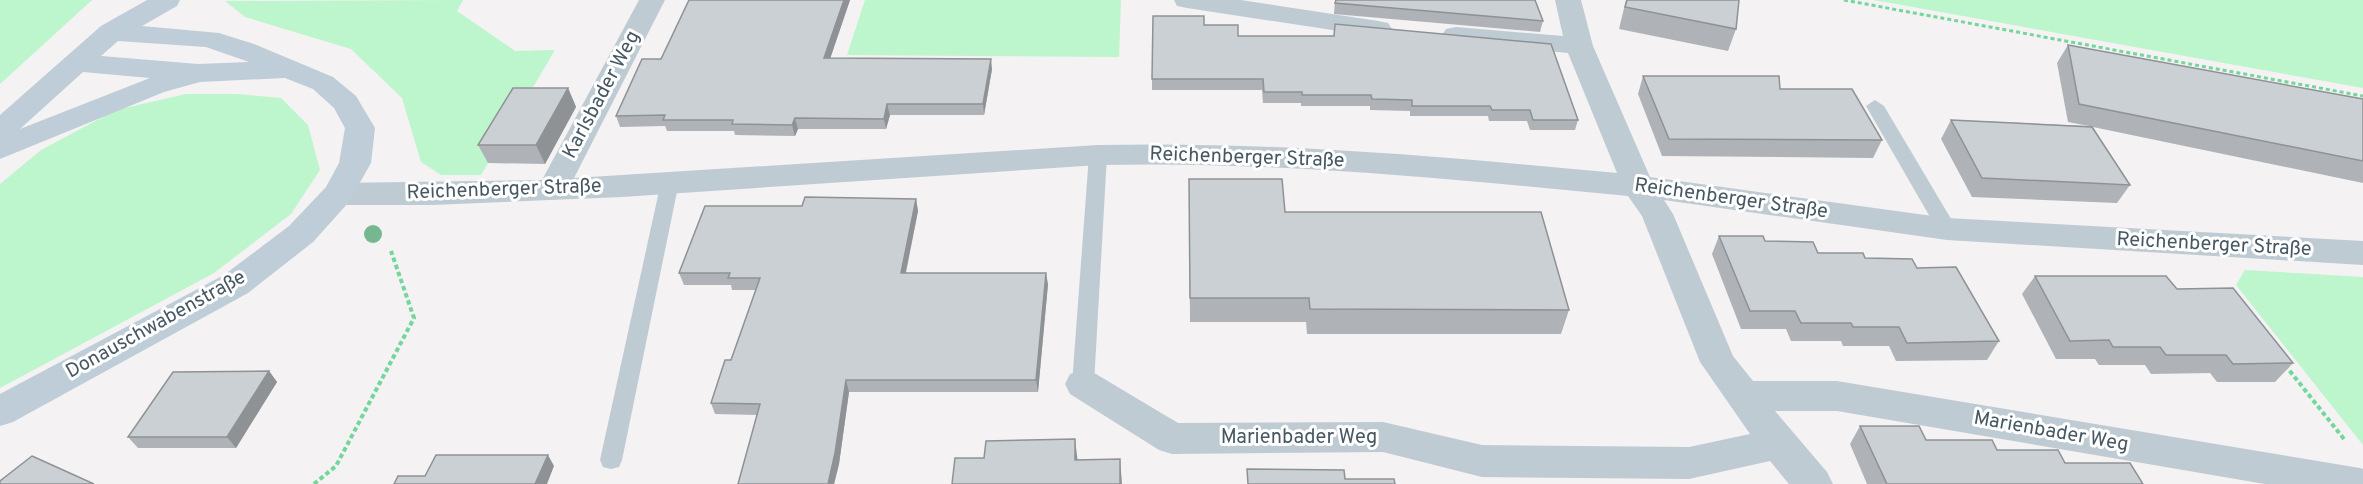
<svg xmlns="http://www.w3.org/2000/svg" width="2363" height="484" font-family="Overpass,sans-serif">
	<rect width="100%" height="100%" fill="#f4f2f2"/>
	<g fill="#bdf5cd">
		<polygon points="0,0 92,0 0,84"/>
		<polygon points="463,0 457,11 515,51 555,50 481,175 441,175 421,162 402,98 351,49 245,17 225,1"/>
		<polygon points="865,0 1121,0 1119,57 847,55"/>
		<polygon points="1874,0 2363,0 2363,88"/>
		<polygon points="186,94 236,94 281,98 308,125 320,170 291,214 214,273 0,388 0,184 41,150 116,110"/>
		<polygon points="2245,270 2363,277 2363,445 2236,285"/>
	</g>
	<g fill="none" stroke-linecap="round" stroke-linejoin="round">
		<polyline stroke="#71d79b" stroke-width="3" stroke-dasharray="4 3" stroke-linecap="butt" points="1844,0 2363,96"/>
		<g stroke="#71d79b" stroke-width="4" stroke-dasharray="4.5 3" stroke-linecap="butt">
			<polyline points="2285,365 2344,439"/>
			<polyline points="314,484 336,466 414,318 391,251"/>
		</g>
		<g fill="#bfcbd3" fill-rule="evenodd">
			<polygon points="1875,100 1884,106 1957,229 1954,234 1940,234 1937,229 1866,106"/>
			<polygon points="1098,149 1107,155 1094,384 1091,390 1083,392 1075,390 1072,384 1089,155"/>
			<polygon points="670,176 677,178 679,182 622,460 619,467 611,469 603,467 600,460 661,182 663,178"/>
		</g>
		<g fill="#bfcbd3" fill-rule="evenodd">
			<path d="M639 0H665L574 178 1098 145C1272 141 1444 157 1617 173L1568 53 1456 43 1446 41 1442 35 1446 29 1456 27 1563 36 1555 0H1581L1593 46 1650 177 1947 218 2363 241V265L1947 240 1664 200 1673 214 1733 356 1753 381H1837L2360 468 2363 469V484H2265L1837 411H1775L1827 472 1833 484H1789L1770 461 1689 479 1482 477 1383 452 1172 454 1159 450 1070 394 1065 384 1070 374 1083 370 1096 374 1178 423 1383 422 1482 445 1689 447 1750 434 1700 362 1642 216 1628 196C1452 179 1276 161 1098 165L622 197 432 205H338L327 202 322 194 327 186 338 183 542 180Z"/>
			<polygon points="1174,0 1241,0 1378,21 1388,23 1392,29 1388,35 1378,37 1187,8 1177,6"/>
		</g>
		<path fill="#becdd7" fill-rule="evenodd" d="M147 0H180L177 6 142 26 219 33 254 44 333 77 356 96 375 128 371 163 349 202 313 242 248 293 13 422 0 426V394L224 275 289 226 326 187 339 163 345 128 334 108 313 89 285 78 200 82 164 92 0 159V115L101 26ZM118 41 206 47 249 62 198 64 101 56ZM83 72 150 78 20 129Z"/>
	</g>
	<circle fill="#75b890" cx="373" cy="234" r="9"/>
	<g fill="#afb3b7">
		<polygon points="689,0 850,0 830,58 992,69 984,115 890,115 886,129 798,129 795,136 735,135 734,131 667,131 665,126 620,127 616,116 661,59"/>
		<polygon points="1335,0 1535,0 1543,21 1540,32 1334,14"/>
		<polygon points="1626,0 1739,0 1736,29 1728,51 1619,29"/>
		<polygon points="1335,24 1578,120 1575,130 1530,130 1527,121 1489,121 1488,116 1410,116 1410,111 1370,110 1370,106 1301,106 1301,103 1263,103 1262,90 1152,90 1152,79 1238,36 1334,36"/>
		<polygon points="2068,45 2363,99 2363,183 2093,127 2130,185 2117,203 1972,197 1941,139 1951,120 2089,126 2068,122 2057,63"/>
		<polygon points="1643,76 1780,89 1882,140 1873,158 1662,156 1638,94"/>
		<polygon points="568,88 576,107 545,164 488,163 478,145"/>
		<polygon points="1189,179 1569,310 1561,334 1307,334 1306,322 1190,322"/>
		<polygon points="916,199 918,211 906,273 1048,284 1038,392 849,392 839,464 834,484 738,484 757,415 715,414 711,403 731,360 756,290 732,290 731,285 684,285 679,273 802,206"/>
		<polygon points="1719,236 1765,241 1818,253 1865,258 1917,268 1999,341 1987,360 1896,361 1889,346 1843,346 1841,341 1791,341 1786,329 1741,329 1712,254"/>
		<polygon points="2035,276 2177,289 2293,363 2275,382 2217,382 2210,373 2151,374 2145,365 2099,365 2095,359 2056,359 2022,294"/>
		<polygon points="269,371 277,382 236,448 138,448 128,437"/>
		<polygon points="1860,426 1926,440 1997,450 2065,463 2143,484 1867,484 1850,444"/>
	</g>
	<g fill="#8e9295">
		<polygon points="844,0 850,0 827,68 824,58"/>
		<polygon points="991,59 992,69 984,115 983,104"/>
		<polygon points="568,88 576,107 545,164 536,145"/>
		<polygon points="887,104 890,115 886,129 884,119"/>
		<polygon points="795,118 798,129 795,136 792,125"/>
		<polygon points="916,199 918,211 903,285 901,273"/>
		<polygon points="1046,273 1048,284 1038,392 1036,380"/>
		<polygon points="269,371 277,382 236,448 227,437"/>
		<polygon points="846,380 849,392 839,464 834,484 828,484"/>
		<polygon points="1075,439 1078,464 1075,460"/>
		<polygon points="548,455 554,466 547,484 535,484"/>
		<polygon points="1120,459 1122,484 1120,484"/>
	</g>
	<g fill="#cbd0d5" stroke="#8e9295" stroke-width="1.5">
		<polygon points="689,0 844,0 824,58 991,59 983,104 887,104 884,119 795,118 792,125 732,124 733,120 663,120 665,115 616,116 642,59 661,59"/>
		<polygon points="1336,0 1535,0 1543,21 1335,3"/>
		<polygon points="1627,0 1739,0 1736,29 1625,7"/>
		<polygon points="1153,16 1204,16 1204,25 1238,25 1238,36 1334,36 1335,24 1551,44 1578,120 1533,120 1530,110 1492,110 1490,106 1412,106 1412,100 1372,99 1371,95 1302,95 1302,92 1264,92 1263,79 1152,79"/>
		<polygon points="2068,45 2363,99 2363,161 2079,104"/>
		<polygon points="1643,76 1779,76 1780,89 1852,89 1882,140 1669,139"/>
		<polygon points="513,88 568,88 536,145 478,145"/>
		<polygon points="1951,120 2092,127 2130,185 1982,178"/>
		<polygon points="1189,179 1282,179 1285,212 1541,212 1569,310 1310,309 1309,298 1190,298"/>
		<polygon points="805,197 916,199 901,273 1046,273 1036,380 846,380 835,453 828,484 738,484 760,404 711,403 725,360 731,360 760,278 728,278 730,273 679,273 705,206 802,206"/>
		<polygon points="1719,236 1763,236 1765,241 1813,242 1818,253 1863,253 1865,258 1912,259 1917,268 1956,267 1999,341 1907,343 1899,327 1853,327 1851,323 1801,323 1795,311 1750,311"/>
		<polygon points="2035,276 2166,276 2177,289 2233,288 2293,363 2233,364 2226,355 2166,355 2160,347 2113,347 2109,340 2070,341"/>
		<polygon points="269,371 227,437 128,437 173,372"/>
		<polygon points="1860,426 1919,426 1926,440 1992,440 1997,450 2058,450 2065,463 2130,463 2143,484 1887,484"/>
		<polygon points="1075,439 1075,460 1120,459 1120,484 952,484 955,458 984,458 986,441"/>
		<polygon points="436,455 548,455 535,484 394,484 398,476 425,476"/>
		<polygon points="32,456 94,484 0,484 0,481"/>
		<polygon points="1247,469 1344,470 1345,479 1394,479 1395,484 1248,484"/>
	</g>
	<g text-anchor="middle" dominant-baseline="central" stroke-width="6" stroke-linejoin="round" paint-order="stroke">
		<g font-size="20" fill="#475862" stroke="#fff">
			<text transform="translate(602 95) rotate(-62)">Karlsbader Weg</text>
			<text transform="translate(1247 158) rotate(2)">Reichenberger Straße</text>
			<text transform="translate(504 190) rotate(-2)">Reichenberger Straße</text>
			<text transform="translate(1731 199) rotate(8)">Reichenberger Straße</text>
			<text transform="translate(2214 245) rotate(3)">Reichenberger Straße</text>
			<text transform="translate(156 325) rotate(-29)">Donauschwabenstraße</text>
			<text transform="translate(2051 432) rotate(10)">Marienbader Weg</text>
			<text x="1299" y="438">Marienbader Weg</text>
		</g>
	</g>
</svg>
